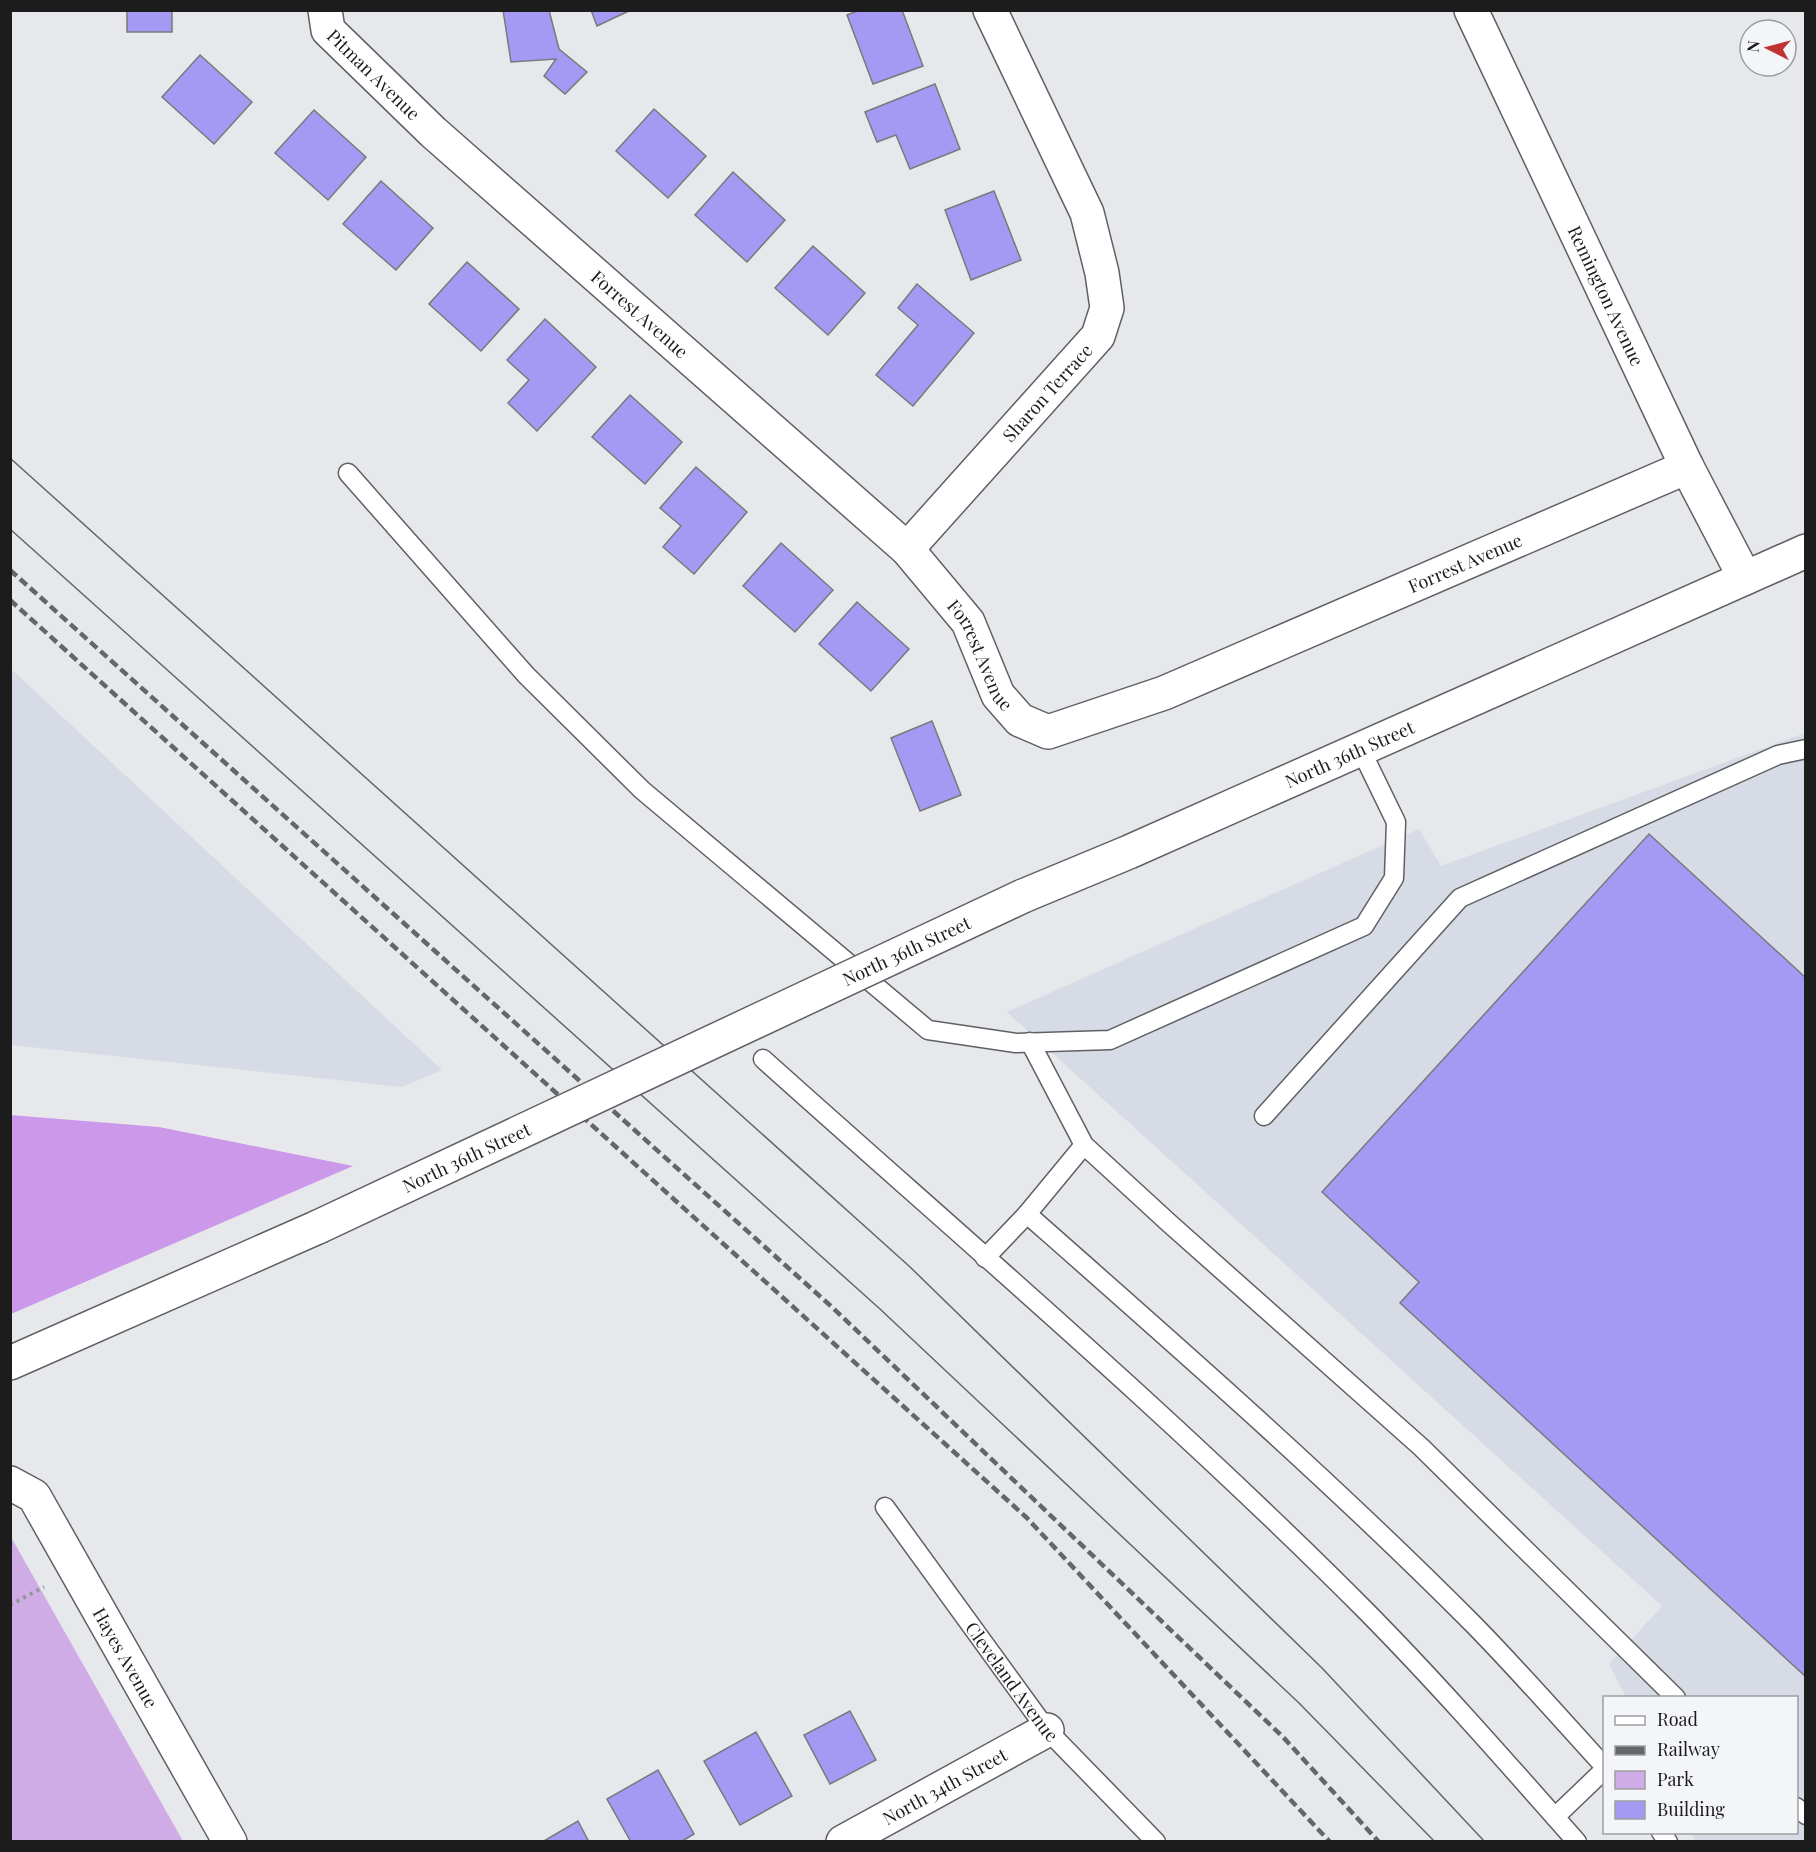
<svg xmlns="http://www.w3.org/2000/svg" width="1816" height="1852" font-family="'Playfair Display',serif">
	<rect width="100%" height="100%" fill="#e6e8eb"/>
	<g fill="#d6dbe5">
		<polygon points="10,669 11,669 442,1070 402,1087 11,1045"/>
		<polygon points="1805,733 1805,1841 1696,1841 1691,1833 1796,1832 1796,1698 1626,1697 1609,1664 1662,1606 1007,1012 1419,829 1441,866"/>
	</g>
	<polygon fill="#d0ace7" points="11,1537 183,1841 11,1841"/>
	<polygon fill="#cc98ea" points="10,1115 159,1127 353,1166 11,1314"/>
	<g fill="#a49af3" stroke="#79797c" stroke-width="1.5">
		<rect x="127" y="10" width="45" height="22"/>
		<polygon points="503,10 549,10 559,49 587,72 565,94 544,76 556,59 511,62"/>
		<polygon points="591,10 631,10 597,26"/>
		<polygon points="860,10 902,10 923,66 873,84 847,15"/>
		<polygon points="200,55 252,102 214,144 162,97"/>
		<polygon points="935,84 960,149 910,169 896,135 877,142 865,112"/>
		<polygon points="654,109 706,156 668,198 616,151"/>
		<polygon points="314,110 366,157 328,200 275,153"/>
		<polygon points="733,172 785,220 747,262 695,215"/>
		<polygon points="381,181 433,228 396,270 343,224"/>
		<polygon points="994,191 1021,260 971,280 945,210"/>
		<polygon points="813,246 865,293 828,335 775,288"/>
		<polygon points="467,262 519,309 481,351 429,304"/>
		<polygon points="917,284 974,333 913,406 876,375 918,325 898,308"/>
		<polygon points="545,319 596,367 537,431 508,403 529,380 507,360"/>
		<polygon points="630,395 682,442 645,484 592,437"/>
		<polygon points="696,467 747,512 694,574 663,547 681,526 660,508"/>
		<polygon points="781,543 833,590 795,632 743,586"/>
		<polygon points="857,602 909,649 871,691 819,644"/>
		<polygon points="932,721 961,795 920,811 891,738"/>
		<polygon points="1649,834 1806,978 1806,1677 1400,1303 1419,1282 1322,1192"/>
		<polygon points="850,1711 876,1760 830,1784 804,1735"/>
		<polygon points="756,1732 792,1796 740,1825 704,1761"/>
		<polygon points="658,1770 694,1834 681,1842 631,1842 607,1799"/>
		<polygon points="578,1821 589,1842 542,1842"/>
	</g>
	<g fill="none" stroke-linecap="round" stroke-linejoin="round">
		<defs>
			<g id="lane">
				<polyline points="348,473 526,675 642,790 928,1030 1016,1043 1110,1040 1364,926 1394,878 1396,822 1361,750"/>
				<polyline points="1030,1042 1084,1145 1169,1223 1421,1447 1676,1698"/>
				<path d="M763 1059C966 1241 1174 1418 1366 1611 1439 1685 1508 1764 1577 1842"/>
				<polyline points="1264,1116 1460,898 1778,755 1806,749"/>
				<path d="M1027 1214C1179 1348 1332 1482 1475 1626 1519 1671 1561 1719 1604 1766"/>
				<polyline points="985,1258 1027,1214 1084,1145"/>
				<path id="s1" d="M885 1507 1047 1730 1156 1842"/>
				<polyline points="1796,1807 1806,1815"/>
				<polyline points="1555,1817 1604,1770"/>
				<polyline points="1661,1832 1668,1842"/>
			</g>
			<g id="street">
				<path id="s2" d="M325 10 328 30 433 132 907 549 968 622 998 695 1020 720 1048 732 1164 693 1687 467"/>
				<path id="s3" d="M1471 10 1687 467 1745 578"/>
				<path id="s4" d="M907 549 1098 336 1107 308 1102 273 1087 213 990 10"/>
				<path id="s5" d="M10 1483 34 1496 230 1842"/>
				<path id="s6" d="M843 1842 1047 1730"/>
			</g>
			<g id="secondary">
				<path id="s7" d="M1023 896 1129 852 1806 551"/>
				<polyline points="10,1363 318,1227"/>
			</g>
		</defs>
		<use href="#lane" stroke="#5e6063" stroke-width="21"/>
		<use href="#street" stroke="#5e6063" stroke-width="36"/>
		<use href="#secondary" stroke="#5e6063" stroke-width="36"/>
		<polyline stroke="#949597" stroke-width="4" stroke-dasharray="3 4.5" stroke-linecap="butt" points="10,1605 44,1587"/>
		<use href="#lane" stroke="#fff" stroke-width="18"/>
		<use href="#street" stroke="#fff" stroke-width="33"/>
		<use href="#secondary" stroke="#fff" stroke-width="33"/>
		<g stroke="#656667" stroke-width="1.5">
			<polyline points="10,458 909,1266 1322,1668 1485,1842"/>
			<polyline points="10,529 880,1309 1299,1703 1435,1842"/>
		</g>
		<g stroke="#656667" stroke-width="4.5" stroke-dasharray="9 4.5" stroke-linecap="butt">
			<polyline points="10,570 833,1308 1283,1737 1379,1842"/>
			<polyline points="10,600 1026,1517 1330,1842"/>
		</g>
		<defs>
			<g id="secondary-bridge">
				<path id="s8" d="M318 1227 1023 896"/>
			</g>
		</defs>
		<use href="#secondary-bridge" stroke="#5e6063" stroke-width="36" stroke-linecap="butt"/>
		<use href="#secondary-bridge" stroke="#fff" stroke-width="33"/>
	</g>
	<g text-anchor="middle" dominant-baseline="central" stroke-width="4.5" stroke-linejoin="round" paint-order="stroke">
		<g font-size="18" fill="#1c1c1d" stroke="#f3f5f9">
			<text stroke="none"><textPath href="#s2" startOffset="84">Pitman Avenue</textPath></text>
			<text stroke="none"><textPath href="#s3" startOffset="316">Remington Avenue</textPath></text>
			<text stroke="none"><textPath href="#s2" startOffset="442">Forrest Avenue</textPath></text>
			<text stroke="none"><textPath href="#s4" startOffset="210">Sharon Terrace</textPath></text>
			<text stroke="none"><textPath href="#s2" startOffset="1486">Forrest Avenue</textPath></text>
			<text stroke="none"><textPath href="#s2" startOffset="928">Forrest Avenue</textPath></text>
			<text stroke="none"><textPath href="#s7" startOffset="356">North 36th Street</textPath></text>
			<text stroke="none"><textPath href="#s8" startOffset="650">North 36th Street</textPath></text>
			<text stroke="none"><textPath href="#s8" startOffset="164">North 36th Street</textPath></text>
			<text stroke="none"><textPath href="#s5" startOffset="213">Hayes Avenue</textPath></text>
			<text stroke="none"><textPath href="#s1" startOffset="216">Cleveland Avenue</textPath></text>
			<text stroke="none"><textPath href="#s6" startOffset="116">North 34th Street</textPath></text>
		</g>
	</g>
	<rect width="1816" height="1852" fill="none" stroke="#1c1c1d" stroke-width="24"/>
	<rect x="1603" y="1696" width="195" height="138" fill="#f3f5f9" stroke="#9d9ea1" stroke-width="1.5"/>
	<rect x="1615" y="1716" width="30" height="9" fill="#ffffff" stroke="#9d9ea1" stroke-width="1.5"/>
	<text x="1657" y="1726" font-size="18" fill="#1c1c1d">Road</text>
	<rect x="1615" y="1746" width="30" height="9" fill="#656667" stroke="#9d9ea1" stroke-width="1.5"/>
	<text x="1657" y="1756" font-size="18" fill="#1c1c1d">Railway</text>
	<rect x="1615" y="1771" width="30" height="18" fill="#d0ace7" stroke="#9d9ea1" stroke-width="1.5"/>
	<text x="1657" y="1786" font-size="18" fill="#1c1c1d">Park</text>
	<rect x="1615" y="1801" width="30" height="18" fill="#a49af3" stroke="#9d9ea1" stroke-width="1.5"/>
	<text x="1657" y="1816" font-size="18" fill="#1c1c1d">Building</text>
	<g transform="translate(1768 48) rotate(276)"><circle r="28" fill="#f3f5f9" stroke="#9d9ea1" stroke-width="1.5"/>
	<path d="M0-4.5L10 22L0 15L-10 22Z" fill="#c13232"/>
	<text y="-9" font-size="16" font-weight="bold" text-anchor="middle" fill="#1c1c1d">N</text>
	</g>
</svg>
